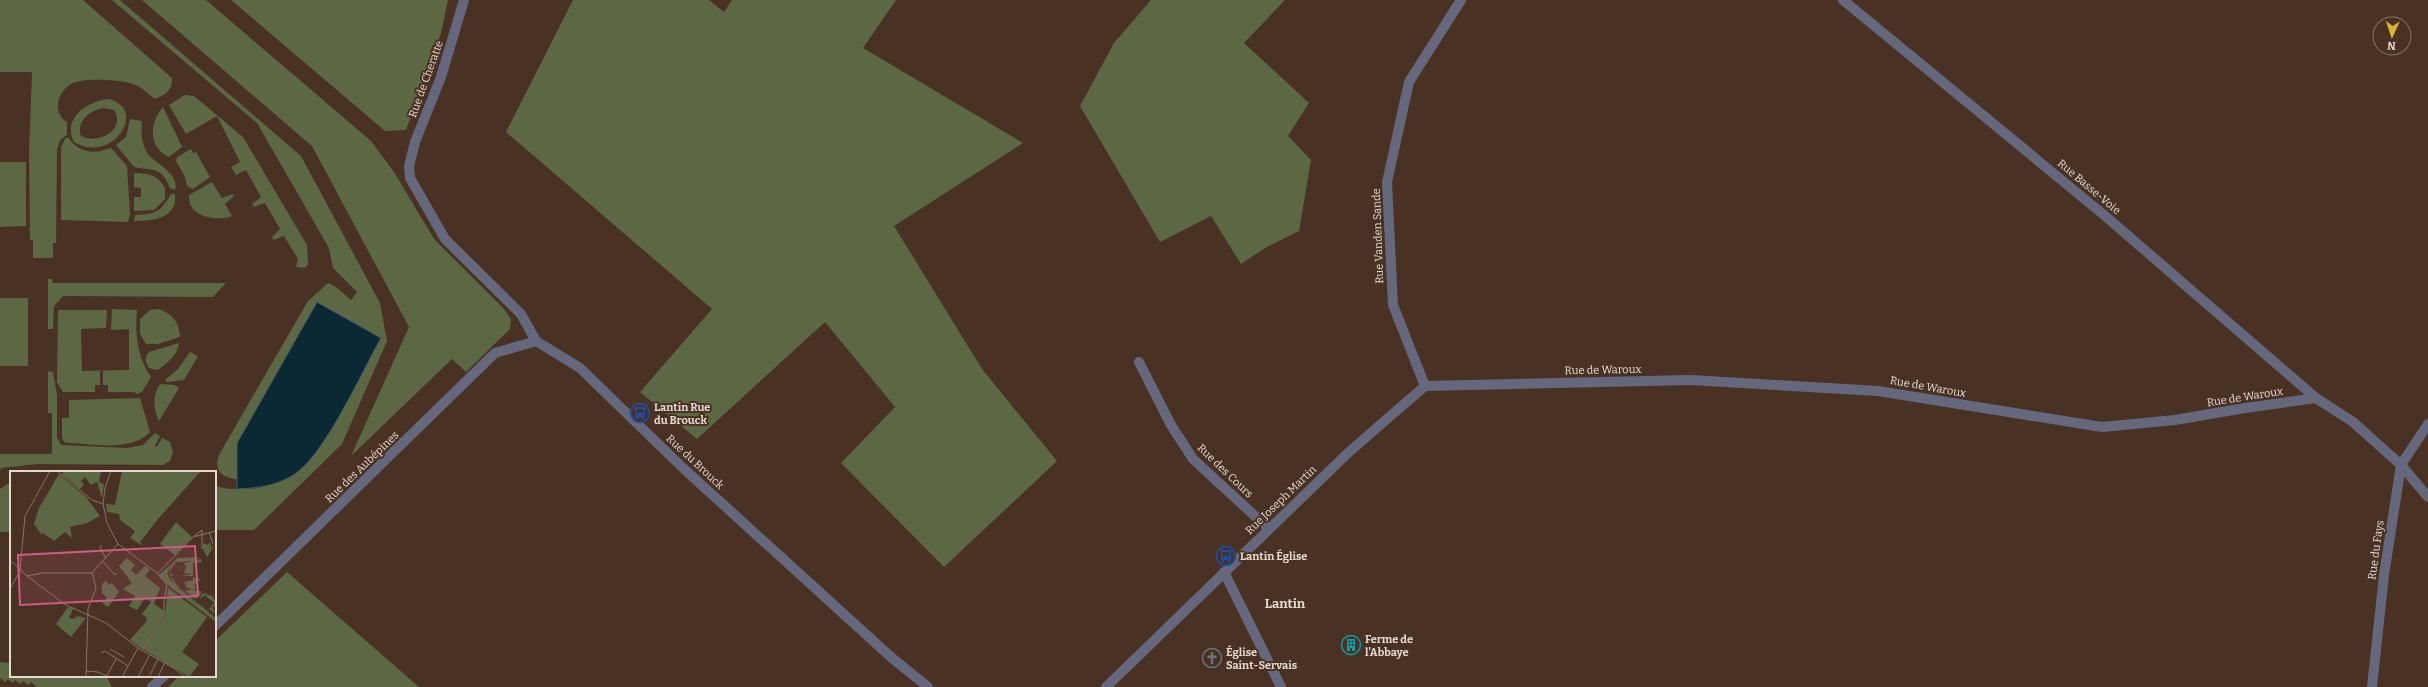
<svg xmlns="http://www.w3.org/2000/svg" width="2428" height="687" font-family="Bitter,serif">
	<rect width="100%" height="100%" fill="#493224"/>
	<g fill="#5c6743" fill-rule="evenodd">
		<path d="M0 0H83L172 78C173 90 165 95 155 99 149 95 144 89 138 86 126 79 82 77 71 84 57 92 52 113 67 122V135L60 140 57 150 56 243H53V258H33V240H30L29 154 32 72H0Z"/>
		<path d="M112 0H120L301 156 380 303 387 341 342 444 254 530H215V485C225 490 237 489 248 489 301 486 319 449 342 408 355 385 368 362 381 338L237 443V479C220 478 213 469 220 453L308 301 328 283 336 287 351 300 357 292 333 268 329 248 257 123Z"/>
		<polygon points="142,0 206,0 371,141 394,172 434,239 504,309 511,319 510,329 466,372 452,359 351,456 409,327 312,146"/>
		<polygon points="231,0 448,0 441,33 406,130 385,131"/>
		<polygon points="573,0 709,0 724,12 732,0 896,0 863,48 1023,143 894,226 982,369 1057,461 944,567 841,463 895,407 825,322 697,439 640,392 712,309 506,132"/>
		<polygon points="1151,0 1285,0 1244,43 1309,103 1288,136 1311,160 1299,231 1265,248 1241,264 1211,216 1160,242 1080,106 1114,43"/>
		<polygon points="185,95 194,96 243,137 307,245 308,264 305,268 296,267 298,259 284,236 273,240 272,237 280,229 265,203 254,207 252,204 261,197 246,170 236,175 231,167 240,162 217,116 186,134 169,105"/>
		<path d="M109 99C149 110 112 165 74 142 62 118 87 101 109 99ZM104 108 114 110C127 130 97 145 81 136 76 121 90 110 104 108Z"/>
		<path d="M163 107 182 147 169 157C148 148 149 122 163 107Z"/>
		<path d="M130 119 142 121C141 132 141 144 148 154 156 164 180 174 175 190L170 188C161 166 153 171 134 167L116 145 126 137Z"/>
		<path d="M68 137C79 154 94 154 111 148L127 166 130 214 128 222 61 220V147L65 139Z"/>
		<polygon points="191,149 193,153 196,152 210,177 193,189 187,186 185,177 176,161 177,157"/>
		<polygon points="0,162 26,162 26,226 0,227"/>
		<path d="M134 173C149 174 157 174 165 188V199L154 210 134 211V197H141V188L134 187Z"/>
		<path d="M212 182 222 198 233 194 234 196 225 204 232 216C217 222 187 217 189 195Z"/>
		<path d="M171 194H175C178 219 152 221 134 221L135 215C157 214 160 212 171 194Z"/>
		<polygon points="48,279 52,279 53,283 226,283 213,297 63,296 54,306 53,329 48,329"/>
		<rect x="0" y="298" width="28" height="68"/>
		<path d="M112 309 137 310C135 333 137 357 151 377L142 392 137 394 134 392H108V385H103V371H100V385H95V392H63L57 382 58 310H107L106 328 81 329 82 371 129 370V329L111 330Z"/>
		<path d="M159 309C173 314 179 322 180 337L158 344H146L140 334V319L150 310Z"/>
		<path d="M179 343C178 355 167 363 158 370L149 368C146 363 144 358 149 352Z"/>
		<polygon points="190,352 198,356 184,380 167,382 165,380 178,369"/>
		<polygon points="48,371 53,372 57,395 57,437 61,445 127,448 143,445 155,433 160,436 155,446 157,447 162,438 170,442 173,452 170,461 163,465 38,464 1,468 0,471 0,454 52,454 52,413 48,413"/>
		<path d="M160 384 174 385 179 388 159 421C153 408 152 397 160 384Z"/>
		<path d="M140 398 150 432C130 452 95 444 69 443L64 442 62 438V418H69V400Z"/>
		<polygon points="11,482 11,532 0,532 0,489"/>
		<polygon points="287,572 419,687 168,687 179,676 215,676 215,641"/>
		<polygon points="0,662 11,663 11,676 100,676 107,677 112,687 37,687 31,682 28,685 23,681 20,684 15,680 13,683 8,679 5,682 0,678"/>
	</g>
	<path fill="#0b2935" stroke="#4d5e63" d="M317 302 381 338C362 372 325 454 295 474 277 486 258 488 237 489V443Z"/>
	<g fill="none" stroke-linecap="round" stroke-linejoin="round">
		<g stroke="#65687c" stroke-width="10">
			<polyline points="464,0 441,77 415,142 409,166 410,178 445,239 521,314 536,341 580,368 683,468 892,658 928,687"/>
			<polyline points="1843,0 2104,215 2316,398"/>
			<polyline points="1139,362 1171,425 1193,459 1269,529"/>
			<polyline points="1425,386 1691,380 1878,391 2102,427 2175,420 2245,408 2316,398 2353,422 2401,465 2428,497"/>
			<polyline points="1425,386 1393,305 1387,182 1409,82 1461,0"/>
			<polyline points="1224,572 1281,687"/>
			<polyline points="215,626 495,353 536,341"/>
			<polyline points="152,687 164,676"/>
			<polyline points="1106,687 1349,452 1425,386"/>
			<polyline points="2372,687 2384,575 2401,465 2428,424"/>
		</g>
	</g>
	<defs>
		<symbol id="bus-ring" viewBox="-11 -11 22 22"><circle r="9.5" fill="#493224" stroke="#1a4fb4" stroke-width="1.5"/><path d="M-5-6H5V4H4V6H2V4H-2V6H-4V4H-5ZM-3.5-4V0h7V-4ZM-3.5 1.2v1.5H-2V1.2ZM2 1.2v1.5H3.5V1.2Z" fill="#1a4fb4"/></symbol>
		<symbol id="building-ring" viewBox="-11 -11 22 22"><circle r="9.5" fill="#493224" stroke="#0f9aa8" stroke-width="1.5"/><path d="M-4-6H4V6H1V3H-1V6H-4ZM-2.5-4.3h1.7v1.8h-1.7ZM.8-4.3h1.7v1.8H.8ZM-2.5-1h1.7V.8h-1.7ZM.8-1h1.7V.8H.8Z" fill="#0f9aa8"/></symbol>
		<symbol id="church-ring" viewBox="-11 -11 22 22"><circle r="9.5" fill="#493224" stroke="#6b7280" stroke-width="1.5"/><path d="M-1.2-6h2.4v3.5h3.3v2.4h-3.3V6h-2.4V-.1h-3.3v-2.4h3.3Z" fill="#6b7280"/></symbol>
	</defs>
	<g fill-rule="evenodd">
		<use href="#bus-ring" x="629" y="402" width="22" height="22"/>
		<use href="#bus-ring" x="1215" y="545" width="22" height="22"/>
		<use href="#building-ring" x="1340" y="634" width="22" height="22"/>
		<use href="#church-ring" x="1201" y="647" width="22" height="22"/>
	</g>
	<g text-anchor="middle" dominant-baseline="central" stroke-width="4" stroke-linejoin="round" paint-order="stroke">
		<g font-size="11" fill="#e7d8cf" stroke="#493224">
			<text transform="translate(426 79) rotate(-70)">Rue de Cheratte</text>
			<text transform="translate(2089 187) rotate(40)">Rue Basse-Voie</text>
			<text transform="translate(1378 236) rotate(-92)">Rue Vanden Sande</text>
			<text transform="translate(1603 370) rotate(-1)">Rue de Waroux</text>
			<text transform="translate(1928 387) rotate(10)">Rue de Waroux</text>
			<text transform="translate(2245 397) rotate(-9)">Rue de Waroux</text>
			<text transform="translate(695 462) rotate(43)">Rue du Brouck</text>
			<text transform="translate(362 467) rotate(-44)">Rue des Aubépines</text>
			<text transform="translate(1225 471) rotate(44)">Rue des Cours</text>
			<text transform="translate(1281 500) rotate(-44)">Rue Joseph Martin</text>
			<text transform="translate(2376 550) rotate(-82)">Rue du Fays</text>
		</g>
		<g font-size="11" font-weight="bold" fill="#e7d8cf" stroke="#493224" text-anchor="start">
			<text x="654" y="407">Lantin Rue<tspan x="654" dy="13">du Brouck</tspan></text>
			<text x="1240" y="556">Lantin Église</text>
			<text x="1365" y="639">Ferme de<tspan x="1365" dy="13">l'Abbaye</tspan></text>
			<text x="1226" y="652">Église<tspan x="1226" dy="13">Saint-Servais</tspan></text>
		</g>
		<g font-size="13" font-weight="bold" fill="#e7d8cf" stroke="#493224">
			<text x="1285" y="603">Lantin</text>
		</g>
	</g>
	<g transform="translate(10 471)">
		<rect width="206" height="206" fill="#493224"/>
		<path d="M54 0H91L89 11 94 13 92 27 87 11 81 14 75 6 71 10 74 14 70 18 52 3ZM112 0H191L148 48 130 71 133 75 120 67 125 60 110 49 109 43 97 41 96 33 105 34ZM49 3 76 26 90 45 77 52 60 56 62 67 55 61 44 70 33 62 31 63 24 53 29 37ZM166 51 182 66 165 84 150 73ZM200 71 201 75 206 74 194 78 203 76 197 86 193 78V72L198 74ZM190 86 183 90 166 91 159 102 164 104 170 91 164 104 161 105 169 117 206 146 165 115 159 102 161 94 167 87ZM117 87 125 94 121 99 126 104 135 95 140 99 135 105 150 117 144 133 153 139 154 144 132 178 120 169 136 151 137 147 132 143 141 131 135 127 127 139 119 135 125 125 113 118 122 112 109 95ZM191 88 192 91 183 92V105H170L183 103 174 102 176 96 174 92ZM161 93 157 103 165 115 206 147V151L160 116 149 104ZM183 106 191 108 185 113V120H191V123L186 128 175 120 183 118 177 117 174 111 183 109ZM96 110 99 114 102 112 109 121 98 136 92 132 97 127 92 122V113ZM158 117 197 146 172 181 189 193 179 206 133 178 155 145ZM193 122 202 125 206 131V135L202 136 206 143 189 131 199 138 204 132 195 124 189 128ZM58 136 63 138 59 147 63 148 68 145 76 147 61 166 46 153Z" fill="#5c6743"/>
		<path fill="none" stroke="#887468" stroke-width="1" d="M47 0 82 29 93 33M101 0 95 17 93 33 97 52 108 73M199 61 203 73M184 65 192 59V78M108 73 147 102 157 114 154 130V145L132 179M92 74 90 76 96 88M0 89 17 105 32 102H82M93 91 105 104 106 102M82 102 108 73M148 102 183 66 206 60M17 105 56 134 96 152 128 177 164 197 175 206M0 118 10 100 15 45 40 0M100 178 114 186M91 182 95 180 118 195M76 200 88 201 99 206M97 204 106 188M140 204 148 188M76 206 78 138 86 117 82 102M112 206 128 177M128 206 140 183M148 206 155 191"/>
		<path fill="#cf5b84" fill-opacity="0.15" stroke="#cf5b84" stroke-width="2" d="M185 75 188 125 10 134 8 84Z"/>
		<rect width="206" height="206" fill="none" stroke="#e7d8cf" stroke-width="2"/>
	</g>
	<g transform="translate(2392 36) rotate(183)"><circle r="19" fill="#493224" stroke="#887468"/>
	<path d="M0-3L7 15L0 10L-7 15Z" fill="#d9b334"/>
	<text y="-6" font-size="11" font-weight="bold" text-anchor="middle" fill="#e7d8cf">N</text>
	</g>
</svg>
